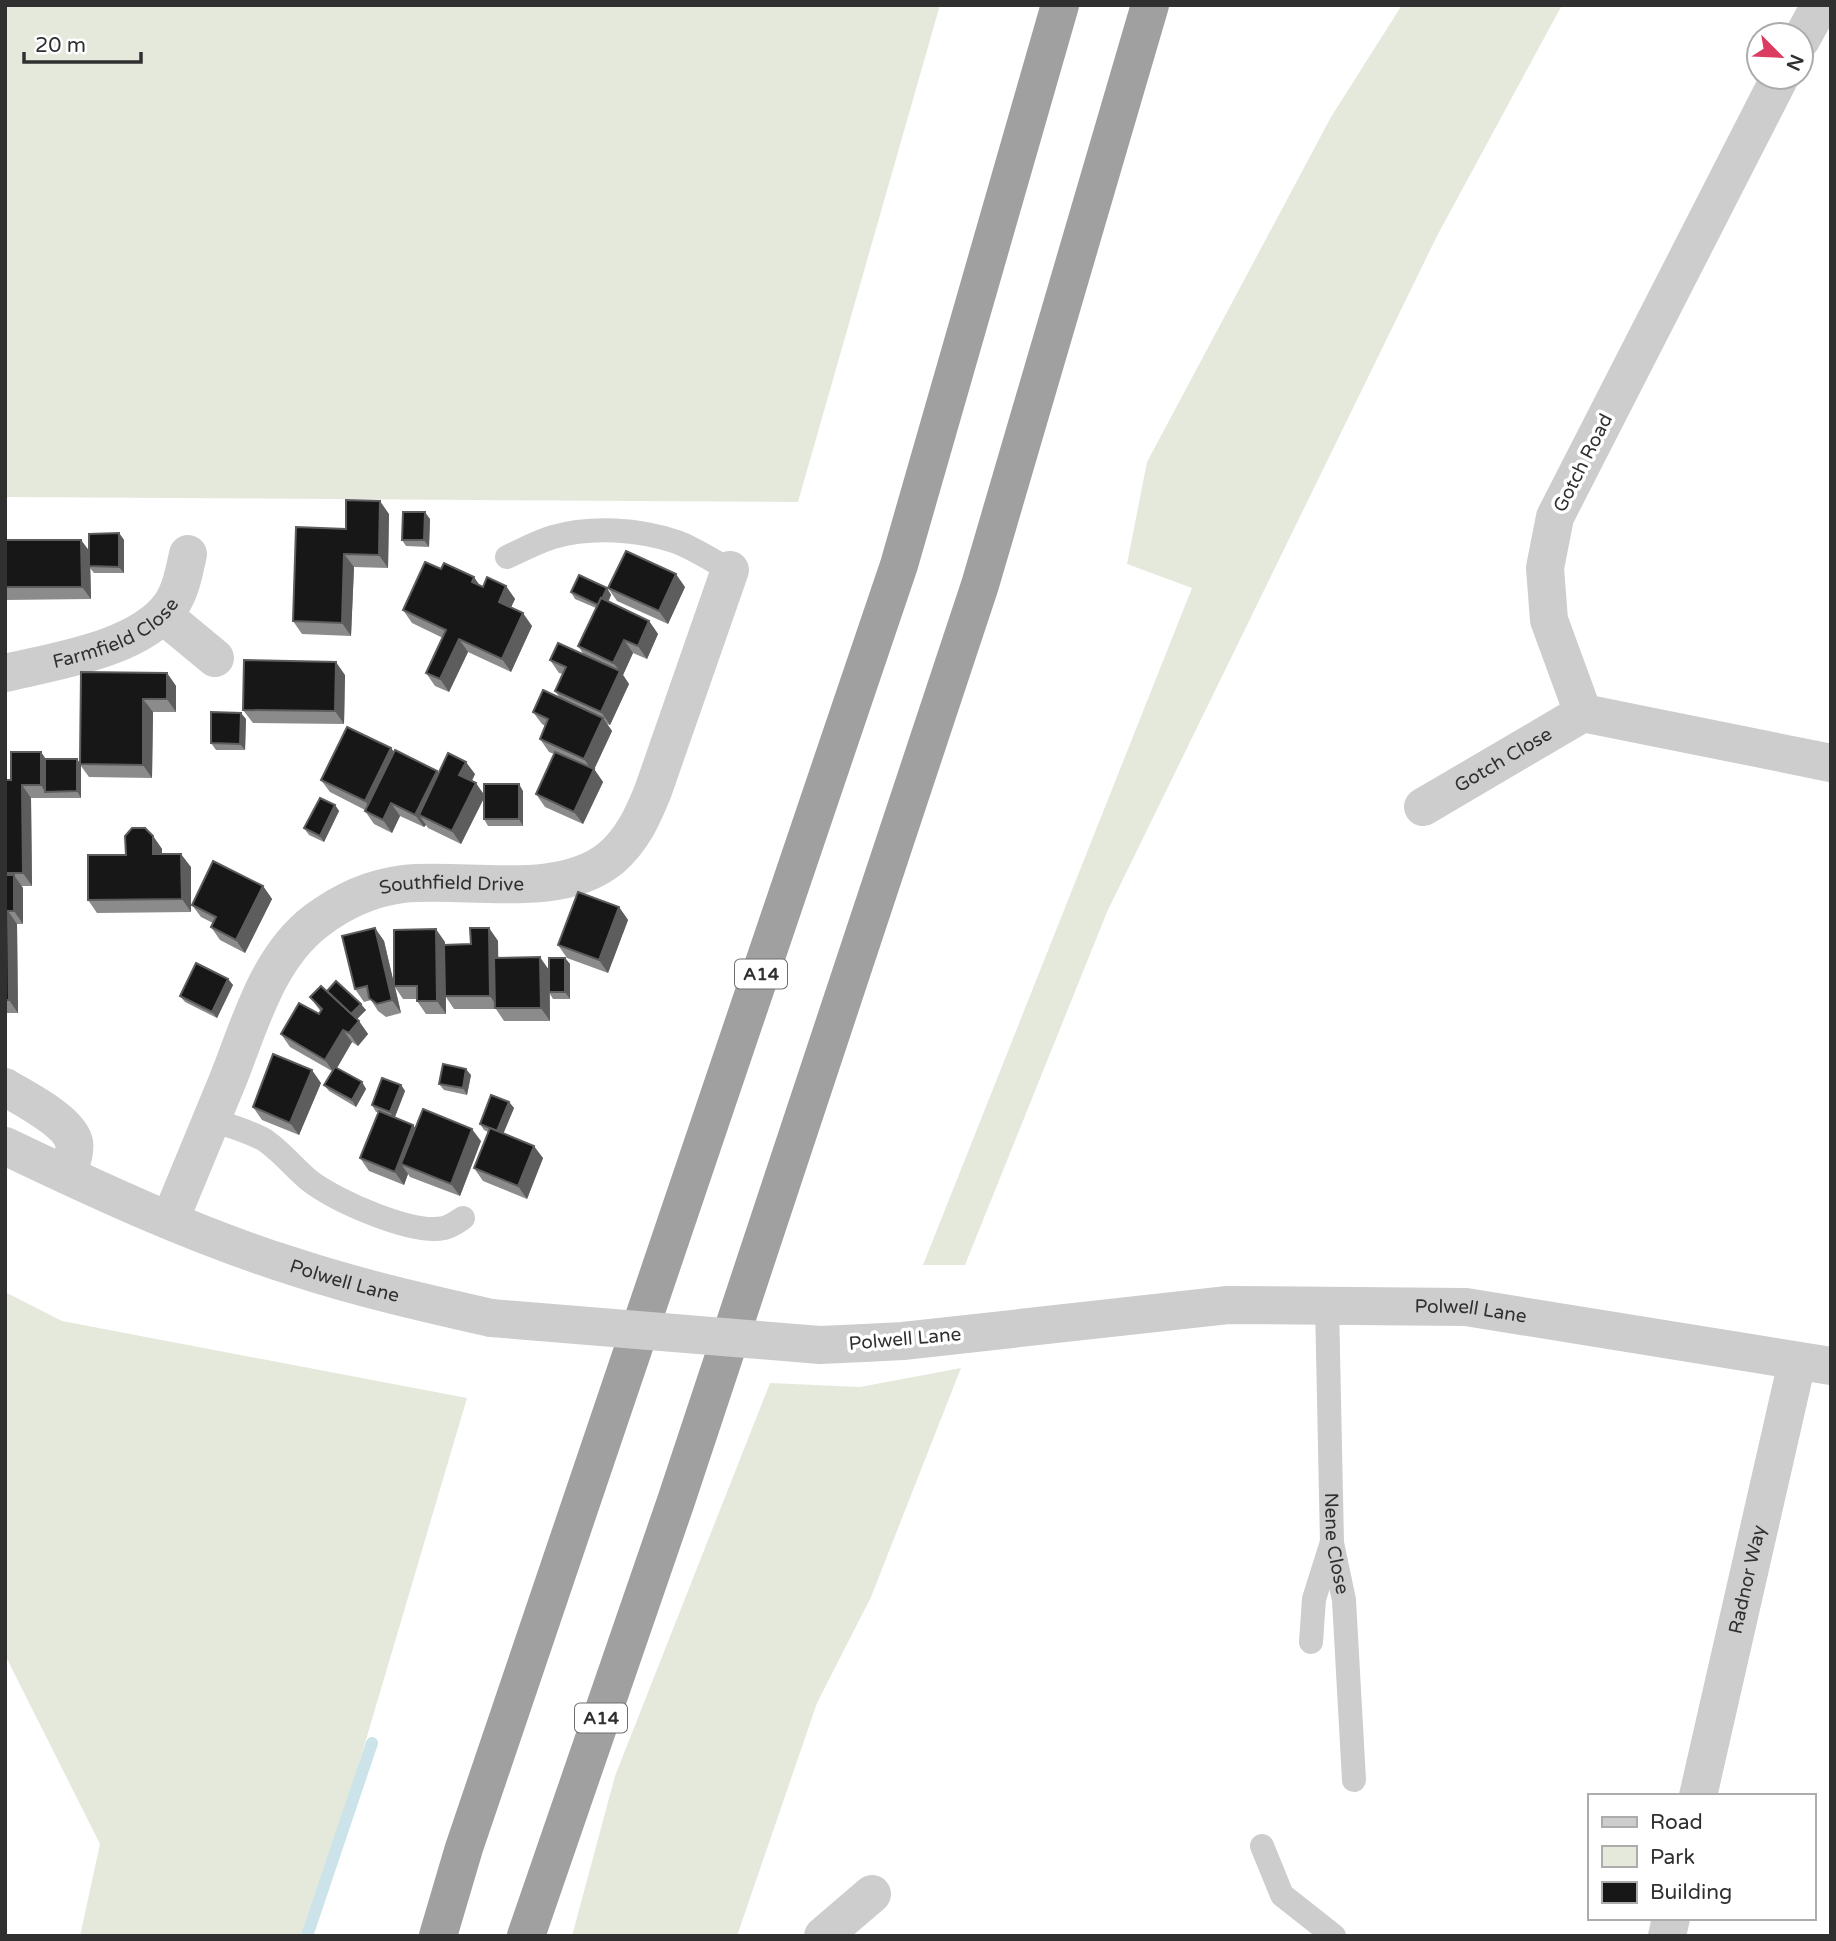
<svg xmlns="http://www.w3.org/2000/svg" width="1836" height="1941" font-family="'Varela Round',sans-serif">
	<rect width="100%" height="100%" fill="#fff"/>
	<g fill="#e5e9dc">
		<polygon points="5,5 940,5 798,502 5,497"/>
		<polygon points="1402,5 1562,5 1437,236 1107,912 965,1265 923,1265 1192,588 1127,564 1147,462 1331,117"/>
		<polygon points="5,1292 62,1321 467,1398 308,1936 80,1936 100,1844 5,1655"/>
		<polygon points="961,1368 871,1597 817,1703 737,1936 572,1936 615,1776 770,1383 860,1387"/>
	</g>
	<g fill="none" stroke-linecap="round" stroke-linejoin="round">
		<polyline stroke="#cce3ea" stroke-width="12" points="307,1936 372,1743"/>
		<g stroke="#cdcdcd" stroke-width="24">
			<path d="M507 557C522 550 537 542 553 537 591 526 639 529 677 542 695 549 713 561 730 570"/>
			<path d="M212 1120C229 1126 250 1131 266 1141 283 1153 295 1169 310 1181 336 1201 412 1235 444 1228 452 1226 457 1222 463 1218"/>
			<path id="s1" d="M1327 1304 1332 1543 1344 1600 1354 1780"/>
			<polyline points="1311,1642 1314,1599 1331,1545"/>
			<polyline points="1262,1846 1282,1895 1334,1936"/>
		</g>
		<g stroke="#cdcdcd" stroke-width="38">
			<polyline points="1801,40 1820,5"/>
			<polyline points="1780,77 1555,517 1545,568 1549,620 1583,713 1831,763"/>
			<polyline points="163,615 215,658"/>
			<path id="s2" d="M5 673C56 661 140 649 171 605 181 590 184 572 188 554"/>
			<path id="s3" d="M1423 807 1583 713"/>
			<path d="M5 1087C24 1099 68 1120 74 1142 76 1152 70 1166 68 1175"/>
			<path id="s4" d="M170 1220C189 1174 208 1128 227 1082 249 1028 266 959 316 921 341 902 371 888 403 884 465 877 559 901 611 858 632 840 643 816 653 791L730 570"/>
			<path id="s5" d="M1698 1796 1797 1362"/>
			<polyline points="823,1936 872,1894"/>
			<polyline points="1667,1936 1671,1918"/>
		</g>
		<g stroke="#cdcdcd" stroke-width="38">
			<path id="s6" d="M5 1146C99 1191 196 1236 295 1267 359 1288 425 1303 491 1318"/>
			<path id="s7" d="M864 1343 903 1341 1228 1305 1466 1307 1831 1366"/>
		</g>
		<g stroke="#a0a0a0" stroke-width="38">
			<polyline points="438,1936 464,1848 899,565 1060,5"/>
			<polyline points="526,1936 676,1501 980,585 1150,5"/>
		</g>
		<polyline stroke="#cdcdcd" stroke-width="38" points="491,1318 820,1345 864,1343"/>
	</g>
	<g fill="#8b8b8b">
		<polygon points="389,514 388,568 354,567 351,636 302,634 293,621 346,529"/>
		<polygon points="430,519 429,547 406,546 402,540"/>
		<polygon points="119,533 124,540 124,573 94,573 90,568 91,599 5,600 5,540 81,540 89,551"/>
		<polygon points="480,586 483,587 506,586 515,599 511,607 532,626 511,672 468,652 449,692 435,686 426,673 443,638 412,623 403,610"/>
		<polygon points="685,587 668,624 617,601 608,588"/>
		<polygon points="607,588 611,595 608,602 649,621 658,634 647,659 633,653 623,675 629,684 610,725 607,724 612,731 594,769 603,782 583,824 545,807 536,794 554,754 549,752 540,739 545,726 542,724 533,712 560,698 555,691 563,674 559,673 550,660 584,655 578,646 596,608 575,599 571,592"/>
		<polygon points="167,673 176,686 176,712 153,712 152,778 89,777 81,766 81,798 31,798 32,886 21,886 23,888 23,924 17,924 18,1013 5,1013 5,780 11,780 41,752 45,759 77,759 80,764"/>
		<polygon points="345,675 344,724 253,723 243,710"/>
		<polygon points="246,719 245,750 216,750 211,743"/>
		<polygon points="391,748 394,752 439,773 475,774 472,781 484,795 523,791 523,826 488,826 484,819 484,798 461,844 428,828 426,825 424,827 400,816 392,833 374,824 365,811 365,810 330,792 321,780"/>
		<polygon points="335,805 339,811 324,842 309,835 304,828"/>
		<polygon points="153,836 162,849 162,854 191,867 191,912 97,913 88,900 126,855"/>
		<polygon points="263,886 272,899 245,953 220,940 211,927 213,923 201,917 192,905"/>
		<polygon points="619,907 628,920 608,973 567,958 558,945"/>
		<polygon points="375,928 384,941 394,984 445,942 445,945 471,944 489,928 498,941 498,957 549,969 565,958 570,964 570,999 553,999 550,994 550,1021 504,1021 496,1009 454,1009 446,997 446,1014 426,1014 417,1001 417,999 403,999 395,987 401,1013 386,1017 378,1011 371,1000 364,1002 355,989"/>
		<polygon points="228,979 233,985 217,1018 185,1002 180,996"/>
		<polygon points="327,991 366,1010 357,1019 368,1034 358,1046 352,1042 337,1068 362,1082 366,1089 356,1107 329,1091 324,1085 332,1071 290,1047 281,1034 319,1014 321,1012 310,997"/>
		<polygon points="471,1075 467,1095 444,1090 439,1084"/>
		<polygon points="321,1083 299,1135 262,1120 253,1107"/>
		<polygon points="401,1085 405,1091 395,1117 416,1128 481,1141 460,1196 410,1177 408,1174 404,1185 369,1171 360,1158 378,1112 376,1112 372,1105"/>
		<polygon points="509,1102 514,1108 503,1133 543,1158 527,1199 483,1181 474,1168 488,1132 484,1130 480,1124"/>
	</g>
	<g fill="#5d5d5d">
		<polygon points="380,501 389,514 388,568 379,555"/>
		<polygon points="425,512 430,519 429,547 424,540"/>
		<polygon points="119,533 124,540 124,573 119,567"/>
		<polygon points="81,540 90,552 91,599 82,587"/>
		<polygon points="344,554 354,567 351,636 342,623"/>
		<polygon points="676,574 685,587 668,624 659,611"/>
		<polygon points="474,577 483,590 472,582"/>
		<polygon points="506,586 515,599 508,614 499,602"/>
		<polygon points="607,588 611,595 604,612 599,605"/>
		<polygon points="523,613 532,626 511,672 502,659"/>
		<polygon points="649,621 658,634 647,659 638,646"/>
		<polygon points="459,639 468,652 449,692 440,679"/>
		<polygon points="624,640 633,653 623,675 629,684 610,725 601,712 620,671 613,663"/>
		<polygon points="336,662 345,675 344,724 335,711"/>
		<polygon points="167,673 176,686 176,712 167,699"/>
		<polygon points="143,699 153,712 152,778 143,765"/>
		<polygon points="241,713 246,719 245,750 240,744"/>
		<polygon points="603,718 612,731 593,772 584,759"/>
		<polygon points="391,748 400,761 374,814 365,801"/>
		<polygon points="41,752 50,765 45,792 41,785"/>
		<polygon points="77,759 81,765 81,798 77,791"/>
		<polygon points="466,762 475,774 468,788 459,775"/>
		<polygon points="594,769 603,782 583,824 574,812"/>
		<polygon points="437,771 446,783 419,815 426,825 424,827 415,815"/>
		<polygon points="476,783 485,796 461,844 452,831"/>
		<polygon points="519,784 523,791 523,826 519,819"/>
		<polygon points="22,785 31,798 32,886 23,873"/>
		<polygon points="391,803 400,816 392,833 383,820"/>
		<polygon points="335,805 339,811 324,842 320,836"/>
		<polygon points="153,836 162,849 162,867 153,854"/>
		<polygon points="181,854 191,867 191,912 182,899"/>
		<polygon points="14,875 23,888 23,924 14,911"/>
		<polygon points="263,886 272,899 245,953 236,940"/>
		<polygon points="619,907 628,920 608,973 599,960"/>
		<polygon points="8,911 17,924 18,1013 9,1000"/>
		<polygon points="375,928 384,941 401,1013 392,1000"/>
		<polygon points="489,928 498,941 499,1009 490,996"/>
		<polygon points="436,929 445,942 446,1014 437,1001"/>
		<polygon points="540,957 549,970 550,1021 541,1008"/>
		<polygon points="565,958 570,964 570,999 565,992"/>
		<polygon points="228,979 233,985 217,1018 212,1012"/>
		<polygon points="361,1004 366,1010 355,1021 350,1015"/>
		<polygon points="359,1021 368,1034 358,1046 349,1033"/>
		<polygon points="343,1030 352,1042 334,1073 325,1060"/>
		<polygon points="466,1069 471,1075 467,1095 463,1088"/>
		<polygon points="312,1070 321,1083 299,1135 290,1123"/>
		<polygon points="362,1082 366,1089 356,1107 352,1100"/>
		<polygon points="401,1085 405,1091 394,1119 390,1112"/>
		<polygon points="509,1102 514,1108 502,1137 497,1131"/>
		<polygon points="413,1125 423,1138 401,1164 408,1174 404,1185 395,1172"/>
		<polygon points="472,1129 481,1141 460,1196 451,1184"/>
		<polygon points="534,1146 543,1158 527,1199 518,1186"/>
	</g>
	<g fill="#171717" stroke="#5d5d5d" stroke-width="2">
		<polygon points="346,500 380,501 379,555 344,554 342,623 293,621 296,527 346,529"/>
		<polygon points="403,512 425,512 424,540 402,540"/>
		<polygon points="119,533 119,567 89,566 89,534"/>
		<polygon points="5,540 81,540 82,587 5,587"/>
		<polygon points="626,551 676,574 659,611 608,588"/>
		<polygon points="425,562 441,569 444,563 474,577 472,582 483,587 487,577 506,586 499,602 523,613 502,659 459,639 440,679 426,673 446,630 403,610"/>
		<polygon points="579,575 607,588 602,599 601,598 598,605 571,592"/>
		<polygon points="601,598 649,621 638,646 624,640 613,663 578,646"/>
		<polygon points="558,643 620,671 601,712 555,691 566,667 550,660"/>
		<polygon points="244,660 336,662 335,711 243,710"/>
		<polygon points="81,672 167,673 167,699 143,699 143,765 80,764"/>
		<polygon points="543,690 603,718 584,759 540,739 548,719 533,712"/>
		<polygon points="211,712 241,713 240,744 211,743"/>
		<polygon points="347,727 391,748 365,801 321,780"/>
		<polygon points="395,750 437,771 415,815 391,803 383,820 365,811"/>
		<polygon points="11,752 41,752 41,785 22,785 23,873 5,873 5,780 11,780"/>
		<polygon points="555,752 594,769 574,812 536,794"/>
		<polygon points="448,753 466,762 459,775 476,783 452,831 419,815"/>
		<polygon points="45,759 77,759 77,791 45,792"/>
		<rect x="484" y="784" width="35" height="35"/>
		<polygon points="320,798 335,805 320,836 304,828"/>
		<polygon points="132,828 145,828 153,836 153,854 181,854 182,899 88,900 88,855 126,855 125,836"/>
		<polygon points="213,861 263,886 236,940 211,927 216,917 192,905"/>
		<polygon points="5,875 14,875 14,911 8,911 9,1000 5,1000"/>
		<polygon points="578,892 619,907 599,960 558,945"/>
		<polygon points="375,928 392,1000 377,1004 369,998 367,986 355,989 342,936"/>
		<polygon points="470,928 489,928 490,996 445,996 444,945 471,944"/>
		<polygon points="436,929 437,1001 417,1001 417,986 394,986 394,930"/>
		<polygon points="540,957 541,1008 495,1008 494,958"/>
		<rect x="549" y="958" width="16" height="34"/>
		<polygon points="196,963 228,979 212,1012 180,996"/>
		<polygon points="336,981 361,1004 351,1014 327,991"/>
		<polygon points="321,986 359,1021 349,1033 343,1030 325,1060 281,1034 299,1003 319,1014 322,1009 310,997"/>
		<polygon points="273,1054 312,1070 290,1123 253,1107"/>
		<polygon points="443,1064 466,1069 463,1088 439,1084"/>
		<polygon points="335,1067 362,1082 352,1100 324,1085"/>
		<polygon points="382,1078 401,1085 390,1112 372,1105"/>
		<polygon points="491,1095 509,1102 497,1131 480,1124"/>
		<polygon points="423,1109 472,1129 451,1184 401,1164"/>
		<polygon points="379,1111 413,1125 395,1172 360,1158"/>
		<polygon points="490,1128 534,1146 518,1186 474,1168"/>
	</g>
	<g text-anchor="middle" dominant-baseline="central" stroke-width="7" stroke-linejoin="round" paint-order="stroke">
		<g fill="#fff" stroke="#6e6e6e" stroke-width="2">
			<rect x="735" y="959.5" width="52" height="29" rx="5"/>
			<rect x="575" y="1703.5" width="52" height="29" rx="5"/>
		</g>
		<g font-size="18" font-weight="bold" fill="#303030">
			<text x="761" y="974">A14</text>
			<text x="601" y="1718">A14</text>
		</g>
		<g font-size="19" fill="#303030" stroke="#fff">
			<text transform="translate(1583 463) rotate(-63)">Gotch Road</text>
			<text stroke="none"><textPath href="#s2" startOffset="119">Farmfield Close</textPath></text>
			<text stroke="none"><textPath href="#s3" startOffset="93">Gotch Close</textPath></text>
			<text stroke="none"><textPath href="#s4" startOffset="480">Southfield Drive</textPath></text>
			<text stroke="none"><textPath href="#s6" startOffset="366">Polwell Lane</textPath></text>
			<text stroke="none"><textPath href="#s7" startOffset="609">Polwell Lane</textPath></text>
			<text transform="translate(905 1339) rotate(-5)">Polwell Lane</text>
			<text stroke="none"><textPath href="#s1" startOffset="240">Nene Close</textPath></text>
			<text stroke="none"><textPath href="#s5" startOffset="222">Radnor Way</textPath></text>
		</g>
	</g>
	<rect width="1836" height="1941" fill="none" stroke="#303030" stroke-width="14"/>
	<rect x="1588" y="1794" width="228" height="126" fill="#ffffff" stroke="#acacac" stroke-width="2"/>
	<rect x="1602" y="1817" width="35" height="10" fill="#cdcdcd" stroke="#acacac" stroke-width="2"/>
	<text x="1650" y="1829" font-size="21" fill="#303030">Road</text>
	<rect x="1602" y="1846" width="35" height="21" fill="#e5e9dc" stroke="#acacac" stroke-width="2"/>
	<text x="1650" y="1864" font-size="21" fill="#303030">Park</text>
	<rect x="1602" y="1882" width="35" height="21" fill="#171717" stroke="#acacac" stroke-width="2"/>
	<text x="1650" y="1899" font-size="21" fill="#303030">Building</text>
	<g transform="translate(1780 56) rotate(114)"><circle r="33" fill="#ffffff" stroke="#acacac" stroke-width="2"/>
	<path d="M0-5L12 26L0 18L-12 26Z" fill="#db3d60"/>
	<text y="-10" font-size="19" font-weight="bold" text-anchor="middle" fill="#303030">N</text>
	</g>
	<path d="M24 52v10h117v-10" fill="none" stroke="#303030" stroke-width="3.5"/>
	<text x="35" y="52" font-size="21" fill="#303030" stroke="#ffffff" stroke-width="5" paint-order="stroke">20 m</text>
</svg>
